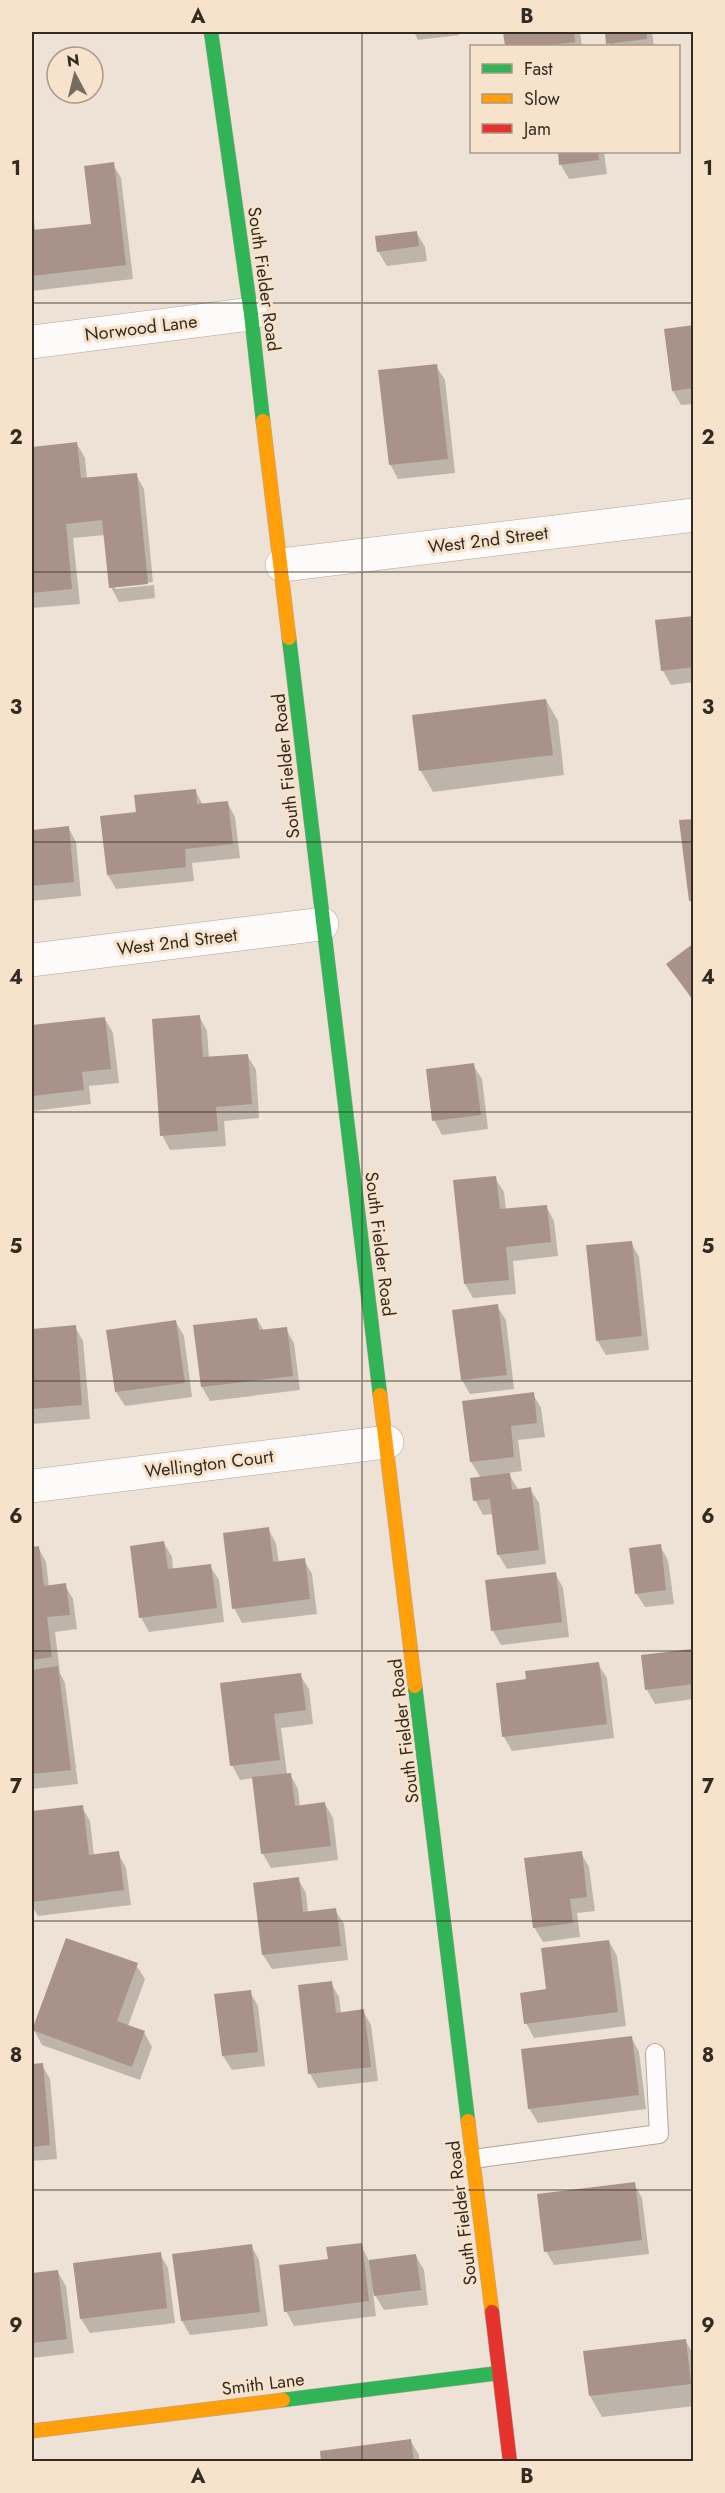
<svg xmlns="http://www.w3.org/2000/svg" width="725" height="2493" font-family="Jost,sans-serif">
	<rect width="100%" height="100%" fill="#ede2d5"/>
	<g fill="#0003">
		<polygon points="414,32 459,32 459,35 418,40"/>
		<polygon points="505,32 580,32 582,46 507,46"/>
		<polygon points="606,32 652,32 654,46 610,46"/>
		<polygon points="559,152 604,152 607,174 569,179 561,165"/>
		<polygon points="113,164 121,178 133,279 32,291 32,198 35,231 93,225"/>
		<polygon points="416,232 425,247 427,261 387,266 378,251"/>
		<polygon points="694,327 694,404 681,405 673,391"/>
		<polygon points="436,366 445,380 455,473 398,479 390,464"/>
		<polygon points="77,444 85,458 87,479 136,475 144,489 153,582 115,586 115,589 154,585 155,598 119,602 111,587 105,535 73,538 80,604 32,608 32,448"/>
		<polygon points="694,617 694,682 671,685 663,671"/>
		<polygon points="546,700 558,721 564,775 433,792 421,771"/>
		<polygon points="195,790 203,805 227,802 235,817 240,858 192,863 194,881 116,889 108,875 138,813"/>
		<polygon points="68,827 76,842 81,896 32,901 32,831"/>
		<polygon points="694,945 694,1002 668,964"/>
		<polygon points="199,1016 207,1031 209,1058 247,1055 256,1070 259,1118 224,1121 226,1146 170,1150 162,1135"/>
		<polygon points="105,1019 113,1033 119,1083 89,1086 91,1104 32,1111 32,1027"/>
		<polygon points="473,1065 482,1079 488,1129 442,1135 434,1120"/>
		<polygon points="495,1178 504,1192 506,1210 546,1206 554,1221 558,1256 513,1261 516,1294 473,1298 465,1284"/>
		<polygon points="631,1242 639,1257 649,1350 606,1355 597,1340"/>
		<polygon points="497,1306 506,1320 514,1389 470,1394 462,1380 454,1311"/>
		<polygon points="257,1319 264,1331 286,1329 294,1343 300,1390 210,1401 202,1387"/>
		<polygon points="175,1321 184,1336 192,1397 125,1406 116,1392 108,1331"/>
		<polygon points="75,1327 83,1341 90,1419 32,1424 32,1330"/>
		<polygon points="533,1394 541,1408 545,1437 518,1440 522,1471 508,1473 518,1489 530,1489 539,1503 546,1564 507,1569 498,1554 493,1514 483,1515 475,1500 481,1478 471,1462 464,1403"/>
		<polygon points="268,1529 276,1543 279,1563 304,1560 312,1574 317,1614 242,1623 234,1608"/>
		<polygon points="164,1543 172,1557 173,1570 210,1566 219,1580 224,1622 149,1632 141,1617"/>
		<polygon points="660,1546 668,1560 674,1604 645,1607 636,1593"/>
		<polygon points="38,1547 46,1562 49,1587 65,1585 73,1599 77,1629 55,1632 60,1673 65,1683 78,1784 32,1789 32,1548"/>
		<polygon points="555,1573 563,1588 569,1637 501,1645 493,1631"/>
		<polygon points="691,1650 694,1654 694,1699 655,1704 647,1690"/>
		<polygon points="598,1664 607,1678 614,1738 512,1751 504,1737 528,1681"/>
		<polygon points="300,1675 309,1689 313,1724 281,1728 287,1774 290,1774 298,1789 300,1807 325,1804 333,1818 338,1860 271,1868 263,1854 254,1778 240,1780 232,1765"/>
		<polygon points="82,1807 90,1821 94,1856 118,1853 126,1868 131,1905 38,1916 32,1906 32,1813"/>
		<polygon points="581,1853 589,1867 595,1911 577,1913 580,1937 543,1942 534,1927"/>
		<polygon points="298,1879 306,1893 308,1913 335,1910 344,1924 348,1960 272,1969 263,1955 255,1884"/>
		<polygon points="609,1941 617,1956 626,2026 534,2038 526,2023 548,1991"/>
		<polygon points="136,1965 145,1979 128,2026 144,2032 152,2047 140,2080 42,2045 34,2030"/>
		<polygon points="331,1983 339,1997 341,2013 363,2011 371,2025 378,2081 318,2088 310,2074 299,1986"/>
		<polygon points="250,1992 258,2006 265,2066 232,2070 223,2056"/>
		<polygon points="631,2037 639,2052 646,2109 538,2123 529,2108"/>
		<polygon points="42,2065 50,2079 57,2159 32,2161 32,2066"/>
		<polygon points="634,2184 642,2198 649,2254 554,2265 546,2251"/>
		<polygon points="251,2245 259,2260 268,2326 190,2335 182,2321 174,2255"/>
		<polygon points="361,2245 369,2261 416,2256 424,2270 428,2305 384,2310 373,2292 376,2316 294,2326 286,2311 329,2260"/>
		<polygon points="160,2254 168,2268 175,2323 90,2333 81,2319"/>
		<polygon points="57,2271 66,2286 74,2353 32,2358 32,2274"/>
		<polygon points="685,2340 694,2355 694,2406 602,2417 590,2396 585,2352"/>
		<polygon points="410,2440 419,2455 419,2462 323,2462"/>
	</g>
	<g fill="#a99289">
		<polygon points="503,32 574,32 575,42 540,46 505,46"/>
		<polygon points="605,32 647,32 647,39 606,44"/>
		<polygon points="558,152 598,152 599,160 559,165"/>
		<polygon points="114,162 126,265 32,276 32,230 91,224 84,166"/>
		<polygon points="417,231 419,246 377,252 375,236"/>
		<polygon points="694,325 694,388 672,391 664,329"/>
		<polygon points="437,364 448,459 389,465 378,370"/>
		<polygon points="77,442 81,478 137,473 148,584 109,588 102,520 66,524 72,589 32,593 32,447"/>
		<polygon points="694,616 694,667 661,671 655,620"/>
		<polygon points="546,699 553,755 419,771 412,715"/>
		<polygon points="196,789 197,804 228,801 233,844 185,849 186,867 107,875 100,816 136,812 134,795"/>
		<polygon points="694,819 694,901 689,901 679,820"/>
		<polygon points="69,826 74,882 32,886 32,830"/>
		<polygon points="694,943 694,1001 666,964"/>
		<polygon points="200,1015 203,1057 248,1054 252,1104 216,1107 218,1131 160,1136 152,1019"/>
		<polygon points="105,1017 111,1069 82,1072 84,1090 32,1096 32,1025"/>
		<polygon points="474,1063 481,1115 432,1121 426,1069"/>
		<polygon points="496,1176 500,1209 547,1205 551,1242 506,1247 509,1280 464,1284 453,1180"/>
		<polygon points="632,1241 642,1336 596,1341 586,1245"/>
		<polygon points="498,1304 507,1375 461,1380 452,1310"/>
		<polygon points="257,1318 259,1330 287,1327 293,1376 201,1387 193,1325"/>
		<polygon points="176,1320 185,1383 115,1392 106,1330"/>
		<polygon points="76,1325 82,1405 32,1409 32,1329"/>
		<polygon points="534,1392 537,1423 511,1426 514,1457 470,1462 462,1401"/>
		<polygon points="510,1473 512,1490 531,1487 539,1550 497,1555 490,1499 473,1501 470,1478"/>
		<polygon points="269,1527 273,1562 305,1558 310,1599 232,1609 223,1533"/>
		<polygon points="164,1541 168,1569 211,1564 217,1608 139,1618 130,1546"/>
		<polygon points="661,1544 666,1590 635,1594 629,1548"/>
		<polygon points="39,1546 44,1586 66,1583 70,1615 47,1617 52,1657 32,1660 32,1547"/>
		<polygon points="556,1572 562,1622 491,1631 485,1580"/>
		<polygon points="692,1649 694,1684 645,1690 641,1655"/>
		<polygon points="599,1662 607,1724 502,1737 496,1683 526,1679 525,1671"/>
		<polygon points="58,1666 71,1770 32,1774 32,1670"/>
		<polygon points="301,1673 306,1710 274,1714 280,1760 230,1766 220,1683"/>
		<polygon points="291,1773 295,1806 325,1802 331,1846 261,1854 252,1777"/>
		<polygon points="83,1805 89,1855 119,1851 124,1890 32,1902 32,1811"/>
		<polygon points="582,1851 587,1897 570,1899 573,1923 533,1928 524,1858"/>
		<polygon points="299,1877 303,1912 336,1908 341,1946 262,1955 253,1883"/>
		<polygon points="66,1938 138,1963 117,2021 145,2031 132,2067 32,2030"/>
		<polygon points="609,1940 618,2012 524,2024 520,1993 546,1989 541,1948"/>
		<polygon points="332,1981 336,2013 364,2009 371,2067 308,2074 298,1985"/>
		<polygon points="251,1990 258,2052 222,2056 214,1994"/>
		<polygon points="632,2036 639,2095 528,2109 521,2049"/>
		<polygon points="43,2063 50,2145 32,2147 32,2064"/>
		<polygon points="635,2182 642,2240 544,2252 537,2194"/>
		<polygon points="362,2243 369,2301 284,2312 279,2265 328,2259 326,2247"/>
		<polygon points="252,2244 260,2312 181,2321 172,2254"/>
		<polygon points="161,2252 167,2308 80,2319 73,2263"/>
		<polygon points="416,2254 421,2290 374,2296 369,2260"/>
		<polygon points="58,2270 67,2339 32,2343 32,2273"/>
		<polygon points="686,2339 691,2384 589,2396 583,2351"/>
		<polygon points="411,2439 414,2462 321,2462 320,2451"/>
	</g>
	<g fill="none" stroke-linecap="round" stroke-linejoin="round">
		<defs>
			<polyline id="lane" points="473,2159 659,2134 655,2053"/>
			<g id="street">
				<polyline points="32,342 251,314"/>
				<polyline points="282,565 694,515"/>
				<polyline points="32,960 322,924"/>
				<polyline points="32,1486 387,1442"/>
			</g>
			<g id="fast">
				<polyline points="211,32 251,314 263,421"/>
				<polyline points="289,638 380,1395"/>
				<polyline points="415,1686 468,2121"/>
				<polyline points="283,2400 499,2373"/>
			</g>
			<g id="slow">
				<polyline points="263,421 289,638"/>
				<polyline points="380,1395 415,1686"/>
				<polyline points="468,2121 492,2312"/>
				<polyline points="32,2431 283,2400"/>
			</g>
			<polyline id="jam" points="492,2312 510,2462"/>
		</defs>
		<use href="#lane" stroke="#afa79d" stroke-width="20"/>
		<use href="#street" stroke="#afa79d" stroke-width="34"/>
		<use href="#fast" stroke="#afa79d" stroke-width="15"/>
		<use href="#slow" stroke="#afa79d" stroke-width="15"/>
		<use href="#jam" stroke="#afa79d" stroke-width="15"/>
		<use href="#lane" stroke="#fcfbf9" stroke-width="18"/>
		<use href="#street" stroke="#fcfbf9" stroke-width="33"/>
		<use href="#fast" stroke="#30b455" stroke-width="14"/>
		<use href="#slow" stroke="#ff9f0a" stroke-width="14"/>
		<use href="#jam" stroke="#e5322d" stroke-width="14"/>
	</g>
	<path fill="none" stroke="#332b22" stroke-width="1.5" stroke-opacity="0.55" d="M362 32V2462M32 303H694M32 572H694M32 842H694M32 1112H694M32 1381H694M32 1651H694M32 1921H694M32 2190H694"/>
	<g text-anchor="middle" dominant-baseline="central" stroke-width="6" stroke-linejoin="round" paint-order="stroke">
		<g font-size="18" fill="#332b22" stroke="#f7e3cb">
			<text transform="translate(264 279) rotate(82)">South Fielder Road</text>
			<text transform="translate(141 328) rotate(-7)">Norwood Lane</text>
			<text transform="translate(488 540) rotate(-7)">West 2nd Street</text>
			<text transform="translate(286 766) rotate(-96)">South Fielder Road</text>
			<text transform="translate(177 942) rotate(-7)">West 2nd Street</text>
			<text transform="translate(380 1244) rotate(83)">South Fielder Road</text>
			<text transform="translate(209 1464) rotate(-7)">Wellington Court</text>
			<text transform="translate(404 1731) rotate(-97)">South Fielder Road</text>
			<text transform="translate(462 2213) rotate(-97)">South Fielder Road</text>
			<text transform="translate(263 2384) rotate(-7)">Smith Lane</text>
		</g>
	</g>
	<rect width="725" height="2493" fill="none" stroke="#f7e3cb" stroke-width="66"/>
	<rect x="470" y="45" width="210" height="108" fill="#f7e3cb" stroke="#a99987" stroke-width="1.5"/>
	<rect x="482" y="64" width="30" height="9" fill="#30b455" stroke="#a99987" stroke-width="1.5"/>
	<text x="524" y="75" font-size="18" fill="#332b22">Fast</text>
	<rect x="482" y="94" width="30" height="9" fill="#ff9f0a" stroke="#a99987" stroke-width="1.5"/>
	<text x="524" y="105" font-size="18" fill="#332b22">Slow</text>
	<rect x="482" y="124" width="30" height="9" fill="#e5322d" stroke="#a99987" stroke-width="1.5"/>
	<text x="524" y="135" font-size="18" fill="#332b22">Jam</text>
	<g transform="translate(75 75) rotate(353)"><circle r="28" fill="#f7e3cb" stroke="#a99987" stroke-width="1.5"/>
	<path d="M0-4.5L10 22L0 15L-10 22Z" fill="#746b61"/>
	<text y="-9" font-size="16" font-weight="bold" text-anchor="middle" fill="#332b22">N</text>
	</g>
	<rect x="33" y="33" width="659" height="2427" fill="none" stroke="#332b22" stroke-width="2"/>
	<g font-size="20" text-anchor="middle" font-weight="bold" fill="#332b22">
		<text x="198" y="23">A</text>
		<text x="527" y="23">B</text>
		<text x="16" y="175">1</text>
		<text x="708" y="175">1</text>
		<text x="16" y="444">2</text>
		<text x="708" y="444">2</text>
		<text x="16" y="714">3</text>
		<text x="708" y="714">3</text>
		<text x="16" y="984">4</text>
		<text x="708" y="984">4</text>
		<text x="16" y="1253">5</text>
		<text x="708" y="1253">5</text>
		<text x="16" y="1523">6</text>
		<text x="708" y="1523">6</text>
		<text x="16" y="1793">7</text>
		<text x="708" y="1793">7</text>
		<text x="16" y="2062">8</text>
		<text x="708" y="2062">8</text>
		<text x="16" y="2332">9</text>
		<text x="708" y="2332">9</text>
		<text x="198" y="2483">A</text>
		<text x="527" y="2483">B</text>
	</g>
</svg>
